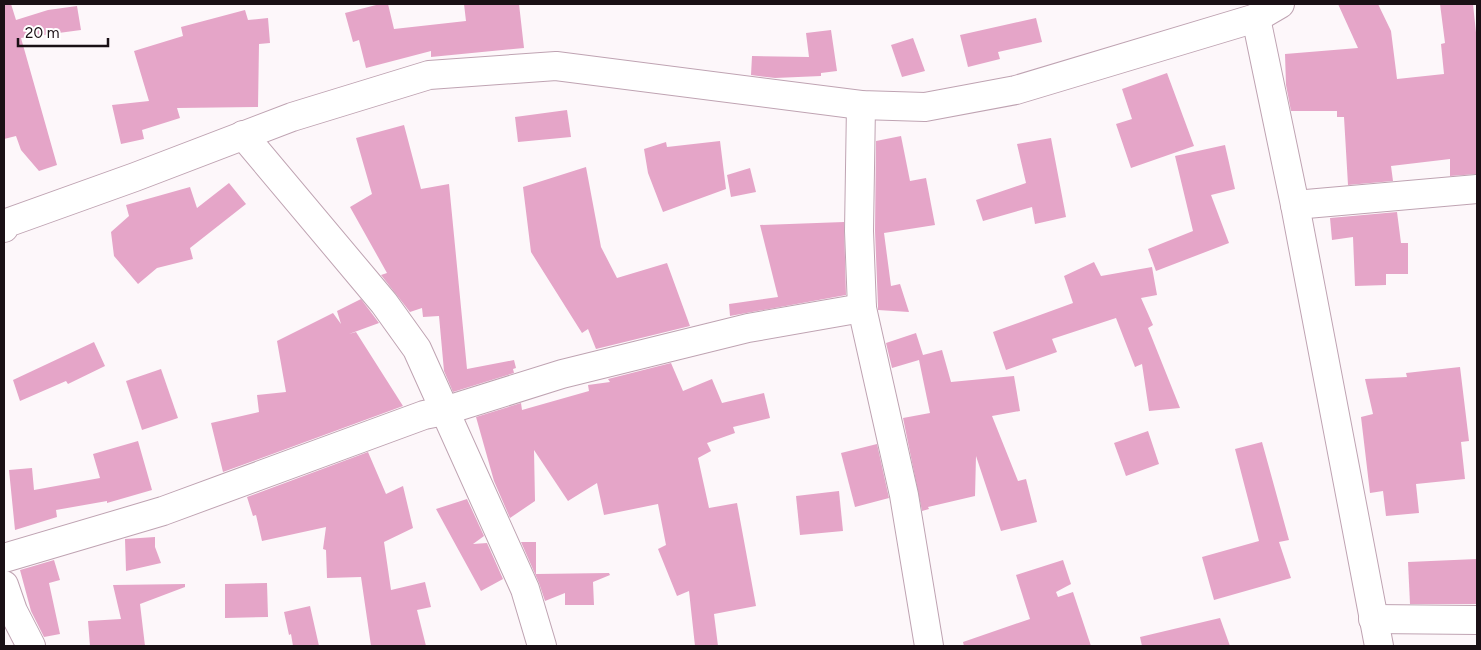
<svg xmlns="http://www.w3.org/2000/svg" width="1481" height="650" font-family="Figtree,sans-serif">
	<rect width="100%" height="100%" fill="#fdf7fa"/>
	<g fill="#e5a5c8">
		<polygon points="4,4 11,4 16,20 48,10 77,6 81,30 21,38 57,165 39,171 21,150 16,136 4,139"/>
		<polygon points="380,4 388,4 394,29 466,21 464,4 519,4 524,48 431,57 431,51 366,68 359,40 353,42 345,13"/>
		<polygon points="1338,4 1378,4 1391,31 1397,79 1444,74 1441,44 1445,43 1440,4 1473,4 1477,42 1477,174 1450,176 1450,159 1391,166 1393,181 1348,185 1344,117 1337,117 1337,111 1291,111 1286,85 1285,54 1358,48"/>
		<polygon points="245,10 248,20 268,18 270,43 259,44 258,107 177,108 180,118 142,130 144,139 121,144 112,105 149,101 134,51 183,36 181,27"/>
		<polygon points="1036,18 1042,42 998,52 1000,59 968,67 960,35"/>
		<polygon points="831,30 837,71 821,73 821,76 775,78 751,75 752,56 809,57 806,33"/>
		<polygon points="913,38 925,71 902,77 891,45"/>
		<polygon points="1167,73 1194,146 1131,168 1116,124 1132,119 1122,89"/>
		<polygon points="567,110 571,137 518,142 515,117"/>
		<polygon points="404,125 421,189 449,184 467,369 514,360 516,368 513,369 514,373 453,392 444,371 439,316 423,317 422,308 410,312 381,275 387,273 350,207 372,194 356,138"/>
		<polygon points="901,136 910,181 926,178 935,225 884,233 891,286 900,284 909,312 878,310 878,306 875,231 876,141"/>
		<polygon points="1051,138 1066,217 1035,224 1032,207 983,221 976,200 1026,183 1017,144"/>
		<polygon points="720,141 726,189 663,212 648,173 644,149 666,142 667,147"/>
		<polygon points="1225,145 1235,189 1211,195 1229,243 1156,271 1148,249 1193,231 1175,156"/>
		<polygon points="586,167 601,247 617,278 667,263 690,326 596,349 588,329 582,333 531,252 523,187"/>
		<polygon points="750,168 756,192 731,197 727,175"/>
		<polygon points="229,183 246,204 190,248 193,259 157,268 138,284 114,256 111,232 129,216 126,205 190,187 197,208"/>
		<polygon points="1397,212 1401,243 1408,243 1408,274 1386,274 1386,285 1355,286 1353,237 1332,240 1330,218"/>
		<polygon points="844,222 846,295 730,316 729,304 778,297 760,225"/>
		<polygon points="1094,262 1101,276 1152,267 1157,295 1141,298 1153,325 1148,328 1180,408 1149,411 1142,364 1135,367 1116,318 1052,339 1057,352 1006,370 993,332 1073,303 1064,276"/>
		<polygon points="361,299 379,323 349,334 356,332 403,406 223,472 211,423 259,412 257,395 286,392 277,341 333,313 341,324 337,311"/>
		<polygon points="916,333 923,355 942,350 951,382 1014,376 1020,411 992,416 1018,481 1026,479 1037,522 1001,531 976,456 975,496 928,507 929,509 922,511 903,418 930,413 919,360 892,368 886,343"/>
		<polygon points="94,342 105,366 68,384 66,381 20,401 13,380"/>
		<polygon points="671,363 683,391 712,379 722,403 764,393 770,418 733,427 735,433 707,443 711,451 698,458 709,508 737,503 756,606 714,614 718,646 695,646 689,591 677,596 658,549 666,545 658,504 604,515 597,483 568,501 534,450 535,501 510,518 494,481 476,417 521,403 522,410 589,391 588,385 610,382 608,379"/>
		<polygon points="1460,367 1469,441 1461,442 1465,479 1416,484 1419,513 1386,516 1383,491 1370,493 1361,417 1373,414 1365,379 1407,377 1406,373"/>
		<polygon points="161,369 178,418 142,430 126,381"/>
		<polygon points="1148,431 1159,464 1126,476 1114,443"/>
		<polygon points="138,441 152,490 107,503 107,501 56,510 57,517 15,530 9,470 32,468 34,490 100,478 93,454"/>
		<polygon points="1262,442 1289,540 1279,542 1291,578 1214,600 1202,557 1259,541 1235,449"/>
		<polygon points="877,444 889,498 855,507 841,453"/>
		<polygon points="368,452 386,494 403,486 413,528 384,542 391,590 425,582 431,607 417,610 426,646 371,646 361,577 327,578 326,550 323,549 326,527 262,541 256,515 253,516 247,497"/>
		<polygon points="839,491 843,531 800,535 796,496"/>
		<polygon points="467,499 484,536 473,544 487,543 503,579 481,591 436,509"/>
		<polygon points="155,537 155,547 161,563 126,571 125,539"/>
		<polygon points="521,542 536,542 536,574 609,573 610,575 593,582 594,605 565,605 565,593 545,601 539,583"/>
		<polygon points="1477,559 1477,604 1410,604 1408,562"/>
		<polygon points="54,560 60,580 49,583 60,634 44,637 31,611 20,570"/>
		<polygon points="1063,560 1071,584 1056,592 1058,597 1073,592 1091,646 964,646 963,642 1030,619 1016,575"/>
		<polygon points="267,583 268,617 225,618 225,584"/>
		<polygon points="185,584 185,587 140,604 145,646 90,646 88,621 121,619 113,585"/>
		<polygon points="310,606 319,646 293,646 291,634 289,635 284,612"/>
		<polygon points="1220,618 1230,646 1142,646 1140,637"/>
	</g>
	<g fill="none" stroke-linecap="round" stroke-linejoin="round">
		<defs>
			<g id="minor">
				<polyline points="1256,18 1295,205 1379,646"/>
				<polyline points="861,105 859,231 862,308 904,495 929,646"/>
				<polyline points="243,135 384,303 417,349 525,589 542,646"/>
				<polyline points="1295,205 1477,189"/>
				<polyline points="4,228 4,224 135,177 292,117 429,75 556,66 861,105 925,107 1016,90 1256,18 1280,4"/>
				<polyline points="4,558 163,511 424,415 444,411 562,374 748,328 862,308"/>
				<polyline points="4,585 13,611 31,646"/>
				<polyline points="1373,619 1477,620"/>
			</g>
		</defs>
		<use href="#minor" stroke="#bfa3b2" stroke-width="30"/>
		<use href="#minor" stroke="#fff" stroke-width="28"/>
	</g>
	<rect width="1481" height="650" fill="none" stroke="#1a1015" stroke-width="10"/>
	<path d="M18 38v8h90v-8" fill="none" stroke="#1a1015" stroke-width="2.5"/>
	<text x="25" y="38" font-size="15" fill="#1a1015" stroke="#ffffff" stroke-width="4" paint-order="stroke">20 m</text>
</svg>
